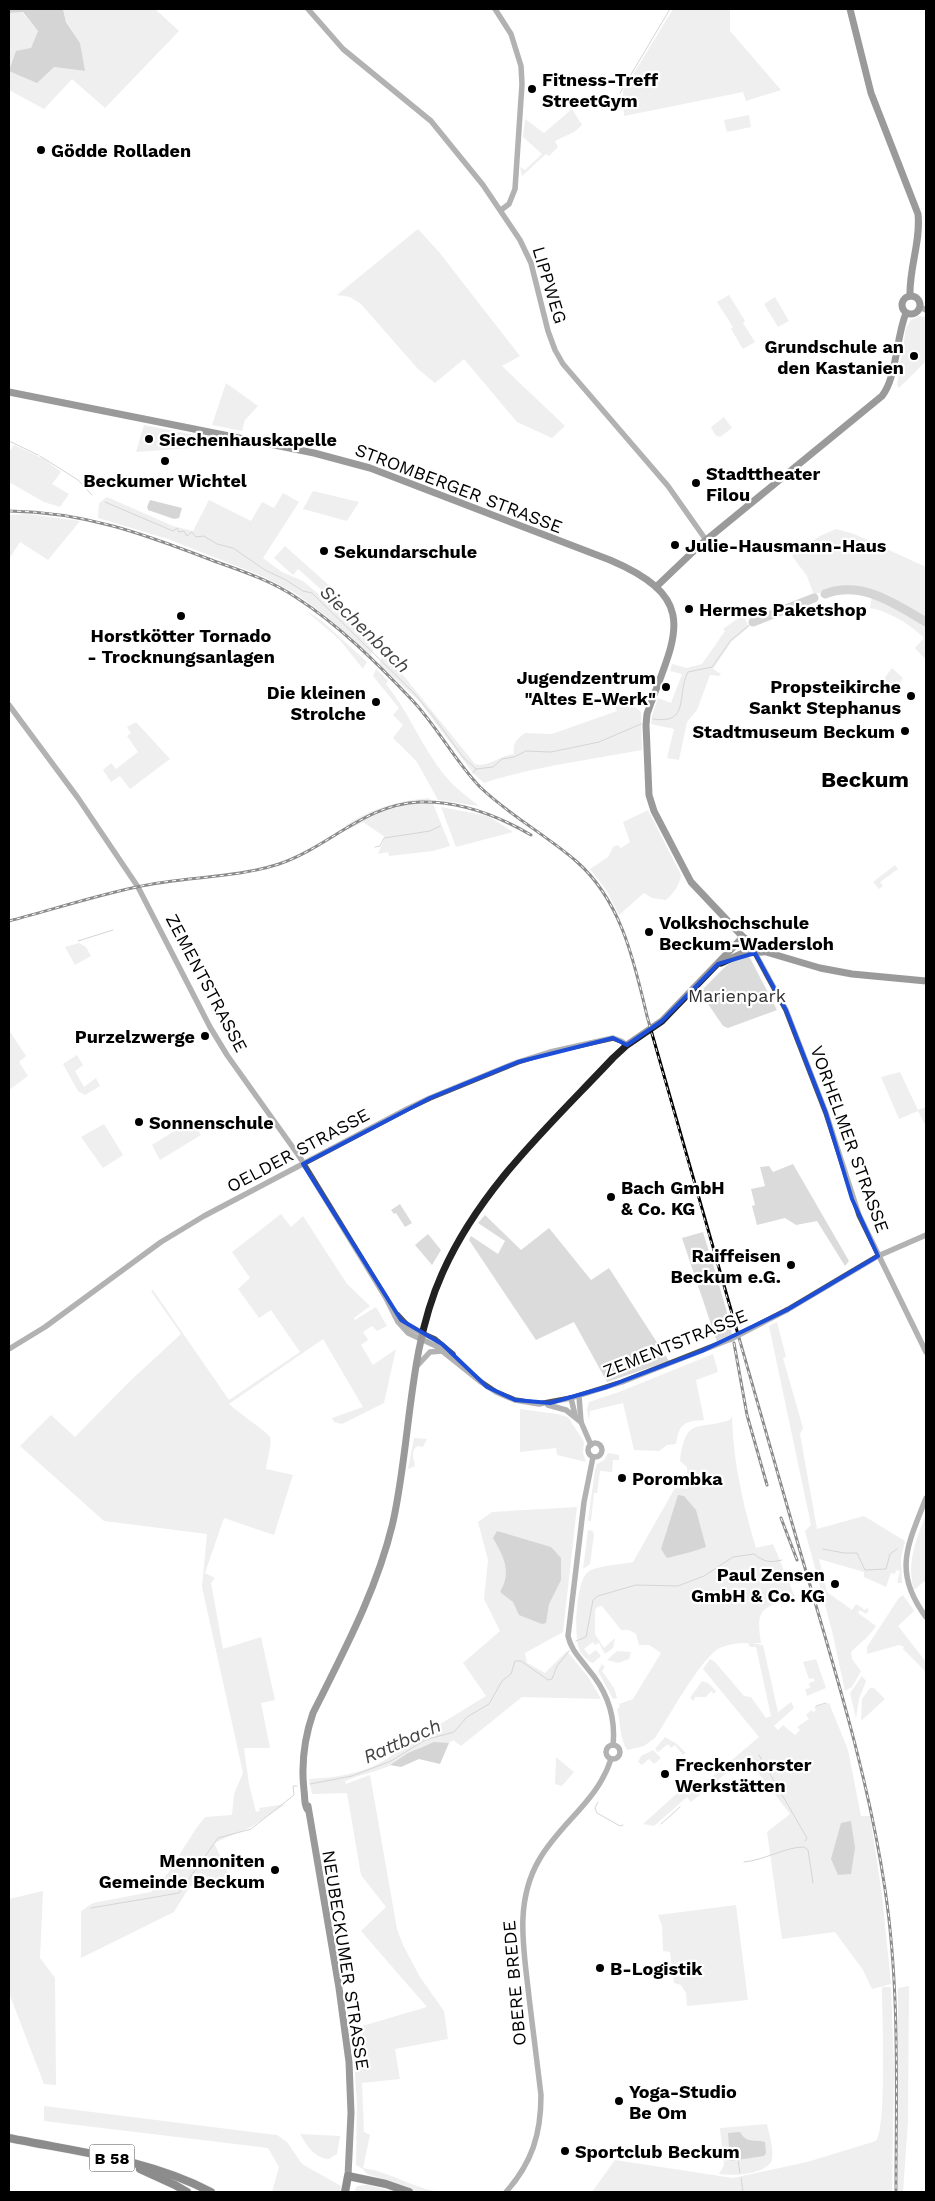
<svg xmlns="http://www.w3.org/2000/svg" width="935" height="2201" font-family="'Work Sans',sans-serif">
	<rect width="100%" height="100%" fill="#fff"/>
	<g fill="#dbdbdb">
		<polygon points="63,9 155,9 179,31 105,108 72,79 44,109 9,90 9,13 22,12 38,31 31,48 54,67 84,71 80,43 66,21"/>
		<polygon points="673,9 730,9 730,31 781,90 746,101 743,92 624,116 623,91"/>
		<polygon points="572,109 582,125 574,132 555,141 558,147 549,156 546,154 522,176 520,167 525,170 542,154 523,137 525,119 544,133"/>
		<polygon points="749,115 751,127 727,132 724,120"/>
		<polygon points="418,229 439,252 520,356 502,366 565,426 552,438 517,422 464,359 435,383 418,369 361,304 350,297 337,295"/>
		<polygon points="729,295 745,321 743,323 755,342 743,349 731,329 733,327 717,302"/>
		<polygon points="775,297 789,321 778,327 764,304"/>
		<polygon points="919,316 926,317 926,361 899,388 897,385 906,328 911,320"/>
		<polygon points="226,383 258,406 245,420 242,431 212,425"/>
		<polygon points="724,417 732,428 720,437 715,435 711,427"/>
		<polygon points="144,425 214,439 206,447 136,452"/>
		<polygon points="14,445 44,459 61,472 52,484 69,494 60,507 44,502 9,482 9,452"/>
		<polygon points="313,491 359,502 347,521 303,509"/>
		<polygon points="283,493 299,502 263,558 282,572 303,581 377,643 370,656 326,616 295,593 264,577 168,539 98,518 99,503 107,497 173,526 193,531 209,500 251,521 262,502 274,508"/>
		<polygon points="27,514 80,521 48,560 20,542 9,559 9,515"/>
		<path d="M836 529 854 534 926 567V660L915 648 924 638C911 625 889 611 870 608L873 590C853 589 833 587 814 595L807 576 792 556 820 536Z"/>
		<polygon points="285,546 332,588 326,594 298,569 293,575 274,558"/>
		<polygon points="304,609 323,622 367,662 363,669 339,639"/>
		<polygon points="743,615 749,627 731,642 713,669 721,674 719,676 710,675 697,710 687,722 679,760 667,758 674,729 651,724 652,716 658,698 671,703 682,674 670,671 672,664 687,668 702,664 725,631 723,629"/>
		<path d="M383 655 403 675 475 764C488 768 498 756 514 754 512 743 517 739 525 733L552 734 617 711 612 700 621 696 641 712 642 750C589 760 536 766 484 783L473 773 419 701 379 664Z"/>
		<polygon points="892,668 903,678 900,682 897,681 895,683 896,686 892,689 883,680"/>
		<path d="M376 669 388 681 386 684C410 713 422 749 447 778 456 789 468 797 479 806L438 800 417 762 393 738 403 725 393 715 399 708 373 676Z"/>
		<polygon points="136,722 170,759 130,789 120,776 111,782 103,770 111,763 116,769 138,752 127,736 131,733 127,727"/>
		<path d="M429 798 432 801 450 846 433 851 389 856 388 852 378 854 385 837 363 822 348 830 346 825C372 808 398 801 429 798Z"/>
		<polygon points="441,807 488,816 513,832 456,847"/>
		<path d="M648 810 681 875C680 885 673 894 666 900L652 898 644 893 619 915 607 891 590 869 608 857 613 847 617 845 621 848 630 842 623 822Z"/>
		<polygon points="895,865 898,869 880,882 883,886 879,889 873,882"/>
		<polygon points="79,943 86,947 91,956 75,965 65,947"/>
		<polygon points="744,955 750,958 777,1010 728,1028 723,1026 700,992 727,965"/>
		<polygon points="9,1030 26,1056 19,1062 28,1076 9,1090"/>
		<polygon points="77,1055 83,1065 75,1071 84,1087 96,1078 100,1086 85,1095 78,1091 63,1064"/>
		<polygon points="900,1072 918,1110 926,1107 926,1126 918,1111 899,1119 881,1077"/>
		<polygon points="192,1120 201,1135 160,1160 152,1145"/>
		<polygon points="104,1124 123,1155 103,1168 81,1137"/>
		<polygon points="793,1164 849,1261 845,1266 817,1221 796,1225 785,1218 757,1225 752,1206 755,1205 751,1189 765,1186 760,1167 769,1166 773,1172"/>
		<polygon points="400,1204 412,1223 405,1227 396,1213 394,1214 391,1210"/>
		<path d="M281 1214 291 1227 303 1216 347 1284 370 1306 354 1318 355 1320 376 1307 387 1326 377 1331 372 1326 363 1332 368 1340 361 1345 373 1365 396 1349 384 1403 342 1424 334 1422 332 1418 363 1407 323 1339 229 1404C235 1410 268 1433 270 1437 272 1445 267 1460 266 1469L293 1475 274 1535 224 1518 205 1573 215 1578 211 1583 223 1649 261 1637 275 1700 261 1703 270 1748H244L249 1784 256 1812 260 1811 259 1808 286 1804 251 1827 214 1843 231 1879 190 1886 174 1912 81 1958V1911L93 1903 151 1892 168 1873 195 1830 205 1817 232 1815 234 1794 243 1773 202 1587 207 1534 104 1521 20 1446 51 1415 75 1437 129 1382 181 1334 151 1291 153 1290 229 1400 300 1352 271 1310 259 1318 238 1289 250 1278 232 1252Z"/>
		<polygon points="485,1215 521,1250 549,1228 591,1280 609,1268 669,1361 607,1382 574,1322 536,1340 469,1240 471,1236 498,1254 505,1241 478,1223"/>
		<polygon points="703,1232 709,1252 704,1253 707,1264 713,1264 731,1326 732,1336 717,1342 682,1238"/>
		<polygon points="428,1234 441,1250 432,1265 415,1245"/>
		<path d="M777 1322 786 1357 783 1358 803 1428 800 1434 817 1529 864 1516 905 1541 901 1558 902 1583H897L900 1571 896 1570 895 1574 891 1573 886 1587 864 1577V1572L819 1559 827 1592 852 1610 856 1604 865 1610 867 1608 869 1610 866 1614 860 1610 858 1613 876 1626C869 1637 861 1642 851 1652L852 1659 861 1671 852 1687 845 1691 832 1631 805 1531 811 1525 769 1326Z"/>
		<path d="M713 1354 718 1372 696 1380 704 1420C684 1421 679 1424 676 1444L667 1445 659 1451 634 1450 623 1403 590 1411 589 1420 587 1409 589 1402 619 1392Z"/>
		<polygon points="520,1409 557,1414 568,1417 584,1442 583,1453 586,1462 557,1455 556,1448 520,1452"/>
		<path d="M732 1416C733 1461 743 1505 756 1548L773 1544 795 1597C763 1609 755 1605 761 1643H752L763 1645 778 1712 791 1702 794 1708 774 1726 778 1730 783 1725 795 1735 800 1730 797 1727 809 1719 806 1715 811 1710 813 1712 816 1710 814 1707 829 1703 848 1750 861 1816H870L882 1895 891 1984 872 1989 863 1970 835 1932 782 1939 767 1832 790 1814 746 1757 691 1802 687 1797 654 1826 643 1824 693 1779 700 1787 759 1737 703 1669 710 1659 715 1662 744 1696 751 1697 766 1718 771 1716 756 1647H750L748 1643C738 1643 727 1644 718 1649 700 1660 668 1718 655 1738L644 1746 627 1750C619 1737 621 1723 617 1709L620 1707 619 1704 633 1699 661 1653 649 1645H639L636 1634 629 1630H621L602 1606 597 1607 595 1610V1634L604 1648 615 1638 613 1648 605 1654 599 1643 595 1645 593 1642 584 1649 589 1655 596 1650 601 1656 593 1663 590 1662C587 1659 582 1655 580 1651 573 1638 576 1580 588 1572 595 1566 623 1564 633 1562L675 1488 688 1489 687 1467 680 1461C686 1416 696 1431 730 1420Z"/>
		<path d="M414 1438 427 1439 423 1447 417 1446C410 1452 414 1459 415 1466L408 1469Z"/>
		<polygon points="608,1453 619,1455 619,1460 613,1460 612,1472 600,1471 597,1493 594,1493 591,1521 588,1521 595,1470 597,1464 604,1460"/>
		<path d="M577 1507 563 1632 525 1653 527 1663 545 1673 567 1651 589 1678 601 1699 522 1697 461 1746 453 1740 449 1743C421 1741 414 1753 393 1764 378 1772 360 1774 345 1781L346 1784 370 1775 397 1929 403 1945 420 1977 444 2011 448 2039 395 2049 400 2079 362 2083 364 2132 370 2135 363 2168C391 2172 416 2190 443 2192H415L405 2186 367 2174 363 2169 356 2165 357 2104 352 2029 427 2007 361 1931 386 1907 361 1875 347 1793 312 1794 309 1779C344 1777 374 1772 401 1748L486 1696 463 1663 500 1631 484 1599 488 1560 478 1522 492 1512Z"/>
		<path d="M926 1515V1580L914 1590C906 1564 916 1539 926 1515Z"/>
		<polygon points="588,1530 593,1531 594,1535 590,1564 583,1569"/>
		<polygon points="903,1595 914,1611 898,1626 926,1662 926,1672 903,1649 904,1647 899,1645 867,1654 867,1647 898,1599"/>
		<polygon points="617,1651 631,1652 629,1659 618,1663 607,1660"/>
		<polygon points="816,1659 826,1688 807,1696 805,1689 810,1688 809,1683 815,1681 813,1678 809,1679 803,1662"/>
		<polygon points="602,1664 605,1667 602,1671 614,1688 617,1698 613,1699 598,1671"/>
		<polygon points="862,1676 866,1681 859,1699 856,1718 850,1693"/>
		<polygon points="702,1681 708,1683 716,1691 714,1694 711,1691 706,1697 695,1697 694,1701 690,1698"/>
		<polygon points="870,1688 874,1688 885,1699 861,1721 862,1699"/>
		<polygon points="665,1737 677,1744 686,1753 683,1755 675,1745 671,1748 668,1744 658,1752 655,1749"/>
		<polygon points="653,1750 661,1758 654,1764 649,1759 642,1765 638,1762 641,1756"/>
		<polygon points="556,1757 574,1772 562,1786 555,1784"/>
		<polygon points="43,1891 40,1958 55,1978 56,2085 44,2084 9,1993 9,1899"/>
		<polygon points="736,1905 748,2000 687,2006 686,1993 681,1985 674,1983 670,1952 663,1951 662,1926 658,1915"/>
		<polygon points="909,1986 908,2122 903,2192 898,2192 898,1988"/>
		<path d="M882 1987H891L894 2071 892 2192H592L615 2160 733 2178 807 2162 876 2141C887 2126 882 2012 882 1987Z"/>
		<polygon points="44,2106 277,2135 287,2142 302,2164 341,2186 340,2192 272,2192 279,2167 268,2148 44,2121"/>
		<path d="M767 2124C769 2134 774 2149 772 2159 768 2175 731 2176 719 2174L724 2165 720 2128Z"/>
		<path d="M300 2134 340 2136 337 2154 329 2159C314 2158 307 2146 300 2134Z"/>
		<polygon points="367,2185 398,2192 354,2192 357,2186"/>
	</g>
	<g fill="#a2a2a2">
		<polygon points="9,9 63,9 66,22 80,43 85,71 54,67 37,83 9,71 16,51 31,48 38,31 23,12 9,13"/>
		<polygon points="150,500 182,508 179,518 174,519 148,510 147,507"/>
		<polygon points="678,1495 684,1496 696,1510 706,1547 691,1552 667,1558 661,1549"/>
		<path d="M497 1531 551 1547 561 1558V1580L549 1604 546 1623 542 1624 519 1615 513 1602 500 1592C512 1572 504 1557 493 1538Z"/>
		<polygon points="434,1742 449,1743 440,1764 419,1759 401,1767 390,1765 408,1753"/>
		<polygon points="851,1821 855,1848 851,1874 838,1875 831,1859 841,1823"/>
		<path d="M740 2132C747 2144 753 2139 765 2142L766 2153 764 2156 730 2161 728 2133Z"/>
	</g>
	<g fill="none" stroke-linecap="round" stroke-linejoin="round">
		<g stroke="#a2a2a2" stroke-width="1">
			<polyline points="620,93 670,9"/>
			<polyline points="9,441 38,455"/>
			<polyline points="40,456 78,480 92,495"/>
			<polyline points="105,502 173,531 177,528 179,532 184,531 187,536 192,532 196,537 204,536 217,544 233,548 265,570 286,580 303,591 312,593 414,693 433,716 463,757 476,769"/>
			<path d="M653 719C691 725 676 694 688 672L712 667 731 640 753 622"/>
			<polyline points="473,773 476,769 493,767 502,759 514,757 526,751 551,752 599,742 641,724"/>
			<polyline points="375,847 380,846 384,838 430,831 440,826"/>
			<polyline points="78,941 113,930"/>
			<polyline points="823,1549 844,1553 857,1553 865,1570 886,1569 890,1554 897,1549"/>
			<path d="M576 1641 586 1637 593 1600 598 1596 636 1585 678 1586 704 1576 733 1557 754 1554C764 1562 770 1563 782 1560"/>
			<polyline points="816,1706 826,1703"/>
			<polyline points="759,1755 807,1838 805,1841"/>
			<polyline points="310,1784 352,1776 391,1761 425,1740 454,1732 467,1717 489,1704 502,1681 511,1674 515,1661 521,1661 548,1680 552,1679 557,1666 569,1651"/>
			<polyline points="598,1802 595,1808 597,1813 620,1826 623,1825"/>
			<polyline points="661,1824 680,1807"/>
			<path d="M744 1862C765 1860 785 1847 804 1847L808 1850 813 1883"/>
			<polyline points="91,1908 179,1893 218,1838 251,1829 294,1795 293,1786 297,1786"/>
			<polyline points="738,2160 740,2173"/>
			<polyline points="741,2178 743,2192"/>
		</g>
		<g stroke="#a2a2a2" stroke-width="9">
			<path d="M825 594C862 580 895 604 926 622"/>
			<polyline points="753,622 814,598"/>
		</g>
		<defs>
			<g id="primary">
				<path d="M9 2138C77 2152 148 2159 211 2192"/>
				<polyline points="140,2169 175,2185 187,2192"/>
				<polyline points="345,2192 348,2176 386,2184 409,2192"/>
			</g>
		</defs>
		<use href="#primary" stroke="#dbdbdb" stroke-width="9"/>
		<g stroke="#545454" stroke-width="5.5">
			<polyline points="308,9 343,49 431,121 483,185 520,240 531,263 548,331 555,350 563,364 668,486 706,540"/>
			<polyline points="495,9 511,34 521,66 522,84 515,189 509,204 501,210"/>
			<polyline points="920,307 926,310"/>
			<polyline points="9,705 78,798 138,887 210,1027 227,1055 299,1156 386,1298 398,1322 408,1333 436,1346 481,1382 496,1392 515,1400 539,1404 571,1398 622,1382 731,1339"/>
			<polyline points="755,953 786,1010 826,1113 859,1215 926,1352"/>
			<polyline points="787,1310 878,1256 926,1235"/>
			<polyline points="398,1315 410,1328 435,1339 453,1354"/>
			<polyline points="9,1349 45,1327 161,1242 204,1216 407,1109 430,1098 518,1062 550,1052 613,1038 621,1041 627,1045"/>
			<polyline points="417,1366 430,1352 442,1351"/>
			<polyline points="579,1396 581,1422 591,1445"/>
			<polyline points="571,1398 575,1415"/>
			<polyline points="548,1405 566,1410 581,1422"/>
			<circle cx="595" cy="1450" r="7"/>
			<path d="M593 1457 584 1502 568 1636C571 1650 580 1658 588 1669 607 1691 616 1716 613 1745"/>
			<path d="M926 1498C908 1545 892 1571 926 1617"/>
			<circle cx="613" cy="1752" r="7"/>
			<path d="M506 2192C532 2163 541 2134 541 2095 537 2062 533 2030 529 1997 524 1950 514 1903 539 1860 560 1823 598 1801 611 1759"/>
		</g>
		<g stroke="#212121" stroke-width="7">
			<path d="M850 9 871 93 918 214C921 241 909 268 910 296"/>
			<circle cx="911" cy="305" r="9"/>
			<path d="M9 392 314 453 370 468 610 560C704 600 674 637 647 714L646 725 649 795 654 811 691 882 743 937 766 952 820 968 852 974 926 981"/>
			<path d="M656 587 700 545 882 396C897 377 896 337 906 313"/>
			<polyline points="721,963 743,953 763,952"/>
			<polyline points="308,1806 339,1988 349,2062 351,2113 348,2176"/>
			<path d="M307 1809C304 1804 305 1797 304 1790 301 1763 304 1739 313 1713 344 1651 377 1590 393 1522 411 1441 408 1349 442 1274 480 1188 550 1125 613 1058L627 1045 662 1021 743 937"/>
		</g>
		<use href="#primary" stroke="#000" stroke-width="8"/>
		<defs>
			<g id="rail">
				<path d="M9 511C85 512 144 534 214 561 242 571 272 581 297 598 339 625 379 665 413 701 438 728 455 761 480 787 509 815 546 835 576 861 621 900 634 961 647 1016 695 1188 745 1359 794 1530 828 1649 867 1767 885 1889 900 1989 896 2091 896 2192"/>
				<path d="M9 921C51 910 94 896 137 887 184 876 233 879 279 864 329 847 365 804 420 802 460 801 497 815 531 835"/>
				<polyline points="734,1343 747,1415 767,1485"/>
				<polyline points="781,1518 797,1560"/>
			</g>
		</defs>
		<use href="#rail" stroke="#000" stroke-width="3"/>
		<use href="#rail" stroke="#fff" stroke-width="1" stroke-dasharray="4" stroke-linecap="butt"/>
		<polyline stroke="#545454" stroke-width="5.5" points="731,1339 787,1310"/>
	</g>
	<path d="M0 0H935V2201H0ZM755 953 786 1010 826 1113 852 1199 878 1256 787 1310 702 1351 607 1387 550 1403 515 1400 487 1387 442 1344 401 1320 303 1164 430 1098 518 1062 613 1038 627 1045 662 1021 718 964Z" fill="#fff" fill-opacity=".55" fill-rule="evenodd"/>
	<path fill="none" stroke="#1d4ed8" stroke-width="4" stroke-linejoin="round" d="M755 953 786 1010 826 1113 852 1199 878 1256 787 1310 702 1351 607 1387 550 1403 515 1400 487 1387 442 1344 401 1320 303 1164 430 1098 518 1062 613 1038 627 1045 662 1021 718 964Z"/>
	<g fill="#000" stroke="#fff" stroke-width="2">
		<circle cx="532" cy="89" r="5"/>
		<circle cx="41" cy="150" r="5"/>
		<circle cx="914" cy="356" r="5"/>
		<circle cx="149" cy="439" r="5"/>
		<circle cx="165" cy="461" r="5"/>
		<circle cx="696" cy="483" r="5"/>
		<circle cx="675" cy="545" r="5"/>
		<circle cx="324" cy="551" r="5"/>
		<circle cx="689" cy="609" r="5"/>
		<circle cx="181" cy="616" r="5"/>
		<circle cx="666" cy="687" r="5"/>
		<circle cx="911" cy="696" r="5"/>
		<circle cx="376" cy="702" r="5"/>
		<circle cx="905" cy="731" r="5"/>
		<circle cx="649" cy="932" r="5"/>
		<circle cx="205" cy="1036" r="5"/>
		<circle cx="139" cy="1122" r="5"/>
		<circle cx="611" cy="1197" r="5"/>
		<circle cx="791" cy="1265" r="5"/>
		<circle cx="622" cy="1478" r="5"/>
		<circle cx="835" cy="1584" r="5"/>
		<circle cx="665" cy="1774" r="5"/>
		<circle cx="275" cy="1870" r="5"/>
		<circle cx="600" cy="1968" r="5"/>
		<circle cx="619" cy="2101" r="5"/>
		<circle cx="565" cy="2151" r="5"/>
	</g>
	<g text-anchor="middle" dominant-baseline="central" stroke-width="4.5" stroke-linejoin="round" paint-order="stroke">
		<rect fill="#fff" stroke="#4c4c4c" stroke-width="1" x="89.5" y="2144.5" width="45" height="27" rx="4"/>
		<g font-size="16" font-weight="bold" fill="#000">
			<text x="112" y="2158">B 58</text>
		</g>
		<g font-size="18" font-weight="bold" fill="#000" stroke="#fff" text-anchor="start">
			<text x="542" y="79">Fitness-Treff<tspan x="542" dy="21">StreetGym</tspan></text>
			<text x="51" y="150">Gödde Rolladen</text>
			<text x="904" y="346" text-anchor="end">Grundschule an<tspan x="904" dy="21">den Kastanien</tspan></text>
			<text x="159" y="439">Siechenhauskapelle</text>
			<text x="706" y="473">Stadttheater<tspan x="706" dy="21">Filou</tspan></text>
			<text x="165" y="480" text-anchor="middle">Beckumer Wichtel</text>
			<text x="685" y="545">Julie-Hausmann-Haus</text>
			<text x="334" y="551">Sekundarschule</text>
			<text x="699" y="609">Hermes Paketshop</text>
			<text x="181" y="635" text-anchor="middle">Horstkötter Tornado<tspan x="181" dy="21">- Trocknungsanlagen</tspan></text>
			<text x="656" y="677" text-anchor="end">Jugendzentrum<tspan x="656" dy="21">"Altes E-Werk"</tspan></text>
			<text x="901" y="686" text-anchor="end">Propsteikirche<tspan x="901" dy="21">Sankt Stephanus</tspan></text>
			<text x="366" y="692" text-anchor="end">Die kleinen<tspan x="366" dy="21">Strolche</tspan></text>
			<text x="895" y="731" text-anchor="end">Stadtmuseum Beckum</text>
			<text x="659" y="922">Volkshochschule<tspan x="659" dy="21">Beckum-Wadersloh</tspan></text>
			<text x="195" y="1036" text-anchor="end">Purzelzwerge</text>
			<text x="149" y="1122">Sonnenschule</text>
			<text x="621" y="1187">Bach GmbH<tspan x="621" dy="21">&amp; Co. KG</tspan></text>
			<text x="781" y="1255" text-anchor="end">Raiffeisen<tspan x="781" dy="21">Beckum e.G.</tspan></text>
			<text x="632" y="1478">Porombka</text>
			<text x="825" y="1574" text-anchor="end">Paul Zensen<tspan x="825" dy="21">GmbH &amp; Co. KG</tspan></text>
			<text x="675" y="1764">Freckenhorster<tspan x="675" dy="21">Werkstätten</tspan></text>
			<text x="265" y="1860" text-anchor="end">Mennoniten<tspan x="265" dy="21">Gemeinde Beckum</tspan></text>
			<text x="610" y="1968">B-Logistik</text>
			<text x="629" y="2091">Yoga-Studio<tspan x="629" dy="21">Be Om</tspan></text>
			<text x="575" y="2151">Sportclub Beckum</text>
		</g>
		<g font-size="18" fill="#000" stroke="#fff">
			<text transform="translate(550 285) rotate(73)">LIPPWEG</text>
			<text transform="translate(459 488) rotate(21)">STROMBERGER STRASSE</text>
			<text transform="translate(207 983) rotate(62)">ZEMENTSTRASSE</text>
			<text transform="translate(850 1139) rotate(70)">VORHELMER STRASSE</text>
			<text transform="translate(298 1150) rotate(-28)">OELDER STRASSE</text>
			<text transform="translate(675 1343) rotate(-22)">ZEMENTSTRASSE</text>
			<text transform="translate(346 1960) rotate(81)">NEUBECKUMER STRASSE</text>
			<text transform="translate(514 1983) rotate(-95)">OBERE BREDE</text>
		</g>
		<g font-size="18" fill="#323232" stroke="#fff">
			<text x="737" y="995">Marienpark</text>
		</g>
		<g font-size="19" font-style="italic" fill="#434343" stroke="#fff">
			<text transform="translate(365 629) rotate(44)">Siechenbach</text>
			<text transform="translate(402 1741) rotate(-24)">Rattbach</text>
		</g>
		<g font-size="22" font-weight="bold" fill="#000" stroke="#fff">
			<text x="865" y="779">Beckum</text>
		</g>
	</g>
	<rect width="935" height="2201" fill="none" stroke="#000000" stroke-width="20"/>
</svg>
